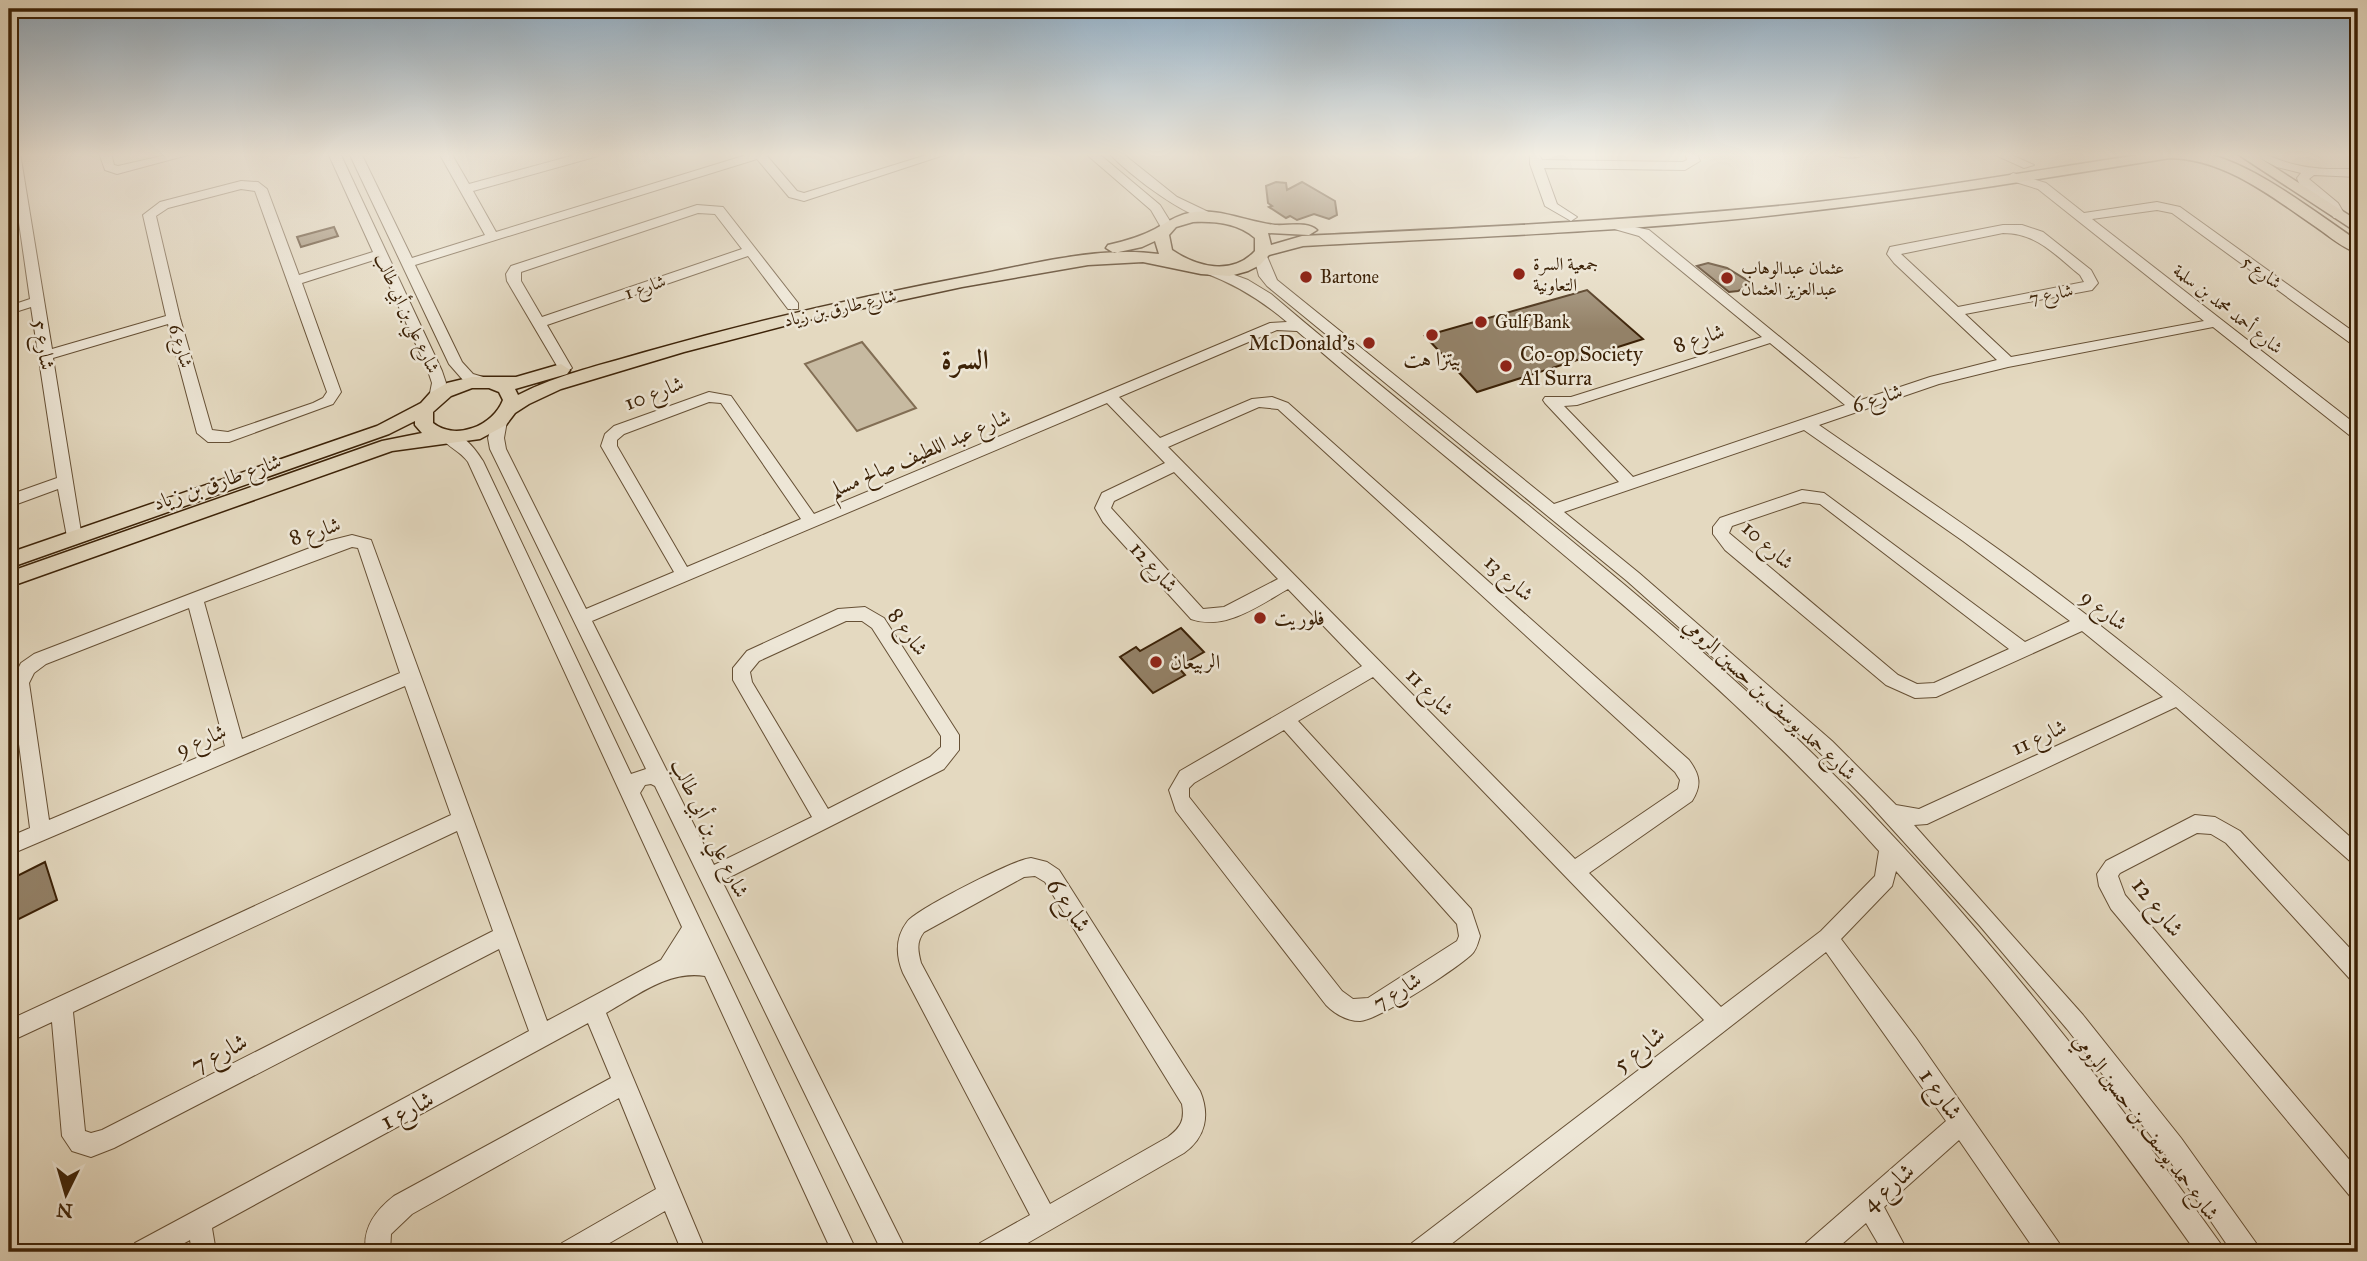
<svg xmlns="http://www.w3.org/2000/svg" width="2367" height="1261" font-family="'IM FELL Great Primer',Amiri,serif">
	<rect width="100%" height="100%" fill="#e4d9c0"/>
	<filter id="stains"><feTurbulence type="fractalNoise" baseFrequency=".00286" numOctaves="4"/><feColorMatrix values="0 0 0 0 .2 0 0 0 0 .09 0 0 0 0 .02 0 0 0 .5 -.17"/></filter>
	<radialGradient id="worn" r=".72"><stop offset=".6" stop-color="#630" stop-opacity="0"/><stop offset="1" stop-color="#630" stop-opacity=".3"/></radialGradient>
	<polygon fill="#c7baa1" stroke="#826e54" stroke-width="2" points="862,342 916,408 857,431 805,364"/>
	<g fill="#938167" stroke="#3c2207" stroke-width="2">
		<polygon points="1276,182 1286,183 1287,190 1302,182 1335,201 1337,215 1329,219 1314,214 1297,220 1290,216 1286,218 1269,207 1272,206 1268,203 1266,186"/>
		<polygon points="334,227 338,236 301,247 297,237"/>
		<polygon points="1708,263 1727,268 1753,284 1738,291 1729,292 1697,266"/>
		<polygon points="1587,290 1643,339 1477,392 1425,336"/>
		<polygon points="1181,628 1204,652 1178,667 1185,675 1153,693 1120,657 1136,647 1140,651"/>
		<polygon points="45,862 57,900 9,924 9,880"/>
	</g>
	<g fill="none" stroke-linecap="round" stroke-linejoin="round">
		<defs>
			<g id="minor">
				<path d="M9 153H20L52 349 166 316 143 215 160 202 241 181 258 182 267 189 299 275 373 252 328 153H340L442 371 446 383 443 398 436 403 429 398 432 383 428 371 377 259 302 283 341 392 333 404 229 442H208L197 433 168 324 53 358 82 538 74 544 68 542 58 489 9 507V495L57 478 31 307 9 314V306L30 299ZM241 189 255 191 327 392 323 398 313 403 228 432 212 430 180 318 156 216 168 208Z"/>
				<polygon points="99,153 111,153 114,165 118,166 175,153 195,153 117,174 105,170"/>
				<polygon points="349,153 361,153 412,258 485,235 439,153 451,153 469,184 582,153 600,153 598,156 473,191 496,232 753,153 770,153 767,156 797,191 804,193 933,153 950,153 804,201 789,197 757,159 415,265 462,362 473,374 490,379 492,382 485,387 463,380 449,364"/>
				<polygon points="1085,153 1098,153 1160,205 1173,226 1172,229 1162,229 1151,210"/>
				<path d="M1109 153H1122L1177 197 1221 218 1220 221C1193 225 1127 173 1109 153Z"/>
				<polygon points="1530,153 1538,153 1542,160 1683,162 1687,160 1685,153 1697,153 1700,161 1685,170 1544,168 1557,204 1577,217 1571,221 1545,206 1530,164"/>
				<path d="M1832 153H1868C1860 159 1840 159 1832 153Z"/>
				<polygon points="1991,153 2007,153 2034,165 2024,168"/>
				<path d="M2250 153C2267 152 2280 162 2297 165 2317 170 2338 169 2358 169V177L2314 175 2309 179 2338 203 2345 215 2344 218H2334C2325 203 2301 194 2297 178L2301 173 2277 167Z"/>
				<path d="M2013 173 2046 183 2084 213 2157 202 2180 207 2358 335V346L2353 345 2172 213 2157 210 2092 219 2358 426V439L2353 438 2213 327 2008 367 1939 384 1819 425C1888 473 1959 520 2027 570 2143 655 2252 748 2358 844V865L2351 862 2176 707 1927 824 1914 825 2083 1015 2181 1138 2256 1243 2259 1252H2232L2165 1154 2067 1029 1980 926 1866 800 1818 751 1627 581 1267 286 1259 276 1254 257 1256 254H1266L1277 280 1554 504 1619 482 1545 403 1543 400 1545 397H1571L1762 337 1639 236 1611 228V222L1649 230 1858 401 1930 377 1997 360 1894 263 1887 254 1890 247 1895 246 2003 225H2022L2043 232 2091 270 2098 283 2092 290 1965 314 2011 357 2204 321 2038 189 2009 180 2007 177ZM2003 233C2037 233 2055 255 2080 275L2084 282 1958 307 1901 254ZM1770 343 1845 405 1633 477 1564 406 1577 405ZM1804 430 1963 541 2070 621 2025 642 1824 493 1802 490 1720 518 1713 527V534L1725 550 1886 685 1915 698 1936 697 2082 631 2163 697 1919 809 1896 805 1832 741 1639 573 1564 512ZM1803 502 1820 504 2009 649 1934 683 1917 684 1898 675 1729 533 1732 526Z"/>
				<path d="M697 205 723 207 798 303V309H788L748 256 547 325 572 368 565 373 560 371 507 281 506 274 511 266ZM698 213 715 214 742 249 542 317 521 281V272Z"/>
				<path d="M1210 266 1248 280 1271 294C1451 448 1644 589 1813 754 1964 902 2097 1071 2220 1243L2223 1252H2196C2103 1120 2004 992 1896 871L1892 886 1841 939 1916 1038 2059 1243 2062 1252H2036L1959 1140 1884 1207 1908 1252H1883L1866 1223 1833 1252H1803L1806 1243 1946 1121 1826 952 1441 1252H1409L1412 1243 1704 1020 1373 677 1298 721 1471 909 1480 936C1478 943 1476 951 1471 955 1454 970 1379 1020 1360 1021 1347 1021 1335 1014 1326 1005L1176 811 1169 790 1180 771 1362 666 1288 589C1258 606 1225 631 1191 619L1103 522 1095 508 1102 493 1165 463 1107 403 592 621 714 865 812 817 733 680V668L747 651 838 609 865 607 884 618 959 735V750L944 769 722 881 907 1252H882L655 786 651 784 645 785 640 793 857 1252H832L705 976C668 970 637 996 606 1013L706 1252H682L665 1211 594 1252H559L562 1243 656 1189 619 1098 412 1214 391 1234 390 1252H366C362 1228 376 1210 394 1196L611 1078 588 1023 212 1228 216 1252H192L190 1240 168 1252H132L135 1243 529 1031 499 949 114 1148 91 1157 72 1151 62 1136 52 1022 9 1042V1020L451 815 405 686 9 855V837L30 828 11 683 21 663 34 654 328 541 352 535 371 540 547 1021 661 960 682 927 468 462C460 451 448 447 440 437L443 433C461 430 474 447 483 461L631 774 646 769 490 449 488 438 494 417 499 416 507 421 504 438 506 449 586 609 674 572 601 446 605 434 614 426 709 392 731 396 814 514 1270 323 1287 322C1261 300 1237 285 1205 273L1203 270ZM1277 330 1297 331C1493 502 1705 656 1879 851L1875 876 1821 931 1721 1007 1589 873 1692 801C1702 785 1700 775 1689 760L1288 403 1272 397 1252 399 1160 438 1119 397ZM709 402 721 403 801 519 687 567 617 446V440L624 434ZM1259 407 1278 409 1675 772 1680 780 1678 789 1575 859 1168 447ZM1174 472 1278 579 1224 607 1203 609 1111 508 1114 501ZM352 547 358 548 400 673 242 739 204 602ZM189 608 225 746 49 820 29 683 34 673 46 664ZM846 621H862L872 628 941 736V747L930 757 828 809 752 682 750 672 759 661ZM1284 730 1457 924 1459 936 1457 941 1368 998 1353 999 1342 991 1189 797V788L1194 783ZM457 831 493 931 102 1130 91 1133 85 1131 73 1012Z"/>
				<polygon points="2195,815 2215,817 2240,831 2358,957 2358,982 2350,979 2226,843 2211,834 2197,833 2120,873 2118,876 2125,895 2358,1170 2358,1200 2350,1196 2111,909 2099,886 2097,874 2106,861"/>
				<path d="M1031 858 1047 862 1059 870 1200 1091C1210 1115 1206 1137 1184 1153L1012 1252H977L980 1243 1030 1215 903 973C896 956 895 938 907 922 915 910 1015 859 1031 858ZM1035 876 1045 882 1182 1104C1185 1120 1181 1127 1168 1137L1050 1204 921 963C918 951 916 942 924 932L1024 877Z"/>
			</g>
			<g id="major">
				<path d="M2151 153C2167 153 2184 151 2200 153 2249 159 2317 214 2358 241V253C2344 249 2329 236 2316 227 2272 197 2225 159 2170 158 2045 178 1919 199 1793 213 1631 232 1466 237 1303 246L1269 255 1260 265 1248 271 1230 276 1201 274 1143 262 1088 265 962 287 799 322 684 352 561 389 529 404 515 413 506 425 480 439 392 451 9 587V572L382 441 422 433 415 425V421L389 434 9 568V553L377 426 421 403 430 393 447 383 472 377H516L561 364 570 370 567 374 515 389 518 395C559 374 605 364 649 351 758 320 868 295 980 274 1037 263 1100 246 1159 254L1155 241 1142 247 1114 253 1106 248 1108 245C1125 241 1140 237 1155 229 1166 223 1175 216 1189 213 1218 207 1246 222 1275 225 1288 226 1307 221 1317 230L1309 235 1268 233 1271 245 1302 236C1465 228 1627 221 1789 205 1910 193 2031 171 2151 153ZM1193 222C1215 221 1238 223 1255 238V251C1232 276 1197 267 1172 250L1169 235 1176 227ZM472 388H489L499 392 503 400C493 426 456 441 433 423V412L451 396Z"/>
				<polygon points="2236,153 2252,153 2358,221 2358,233"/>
			</g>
		</defs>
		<use href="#minor" stroke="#665035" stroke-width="2"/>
		<use href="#major" stroke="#3c2207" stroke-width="3"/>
		<use href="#minor" fill="#ede6d6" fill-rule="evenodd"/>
		<use href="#major" fill="#e4d9c0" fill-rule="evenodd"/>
	</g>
	<linearGradient id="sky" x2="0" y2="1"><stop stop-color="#8faabf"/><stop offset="0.47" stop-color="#f3eee3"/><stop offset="1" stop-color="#f3eee3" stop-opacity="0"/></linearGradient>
	<rect width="2367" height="329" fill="url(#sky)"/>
	<g fill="#8f2418" stroke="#ede6d6" stroke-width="2.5">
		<circle cx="1519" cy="274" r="7"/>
		<circle cx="1306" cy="277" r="7"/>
		<circle cx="1727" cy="278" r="7"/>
		<circle cx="1481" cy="322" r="7"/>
		<circle cx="1432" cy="335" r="7"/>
		<circle cx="1369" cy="343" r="7"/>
		<circle cx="1506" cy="366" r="7"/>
		<circle cx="1260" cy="618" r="7"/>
		<circle cx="1156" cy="662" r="7"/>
	</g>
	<g text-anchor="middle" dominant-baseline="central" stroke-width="5" stroke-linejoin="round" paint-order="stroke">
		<g font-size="18" fill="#3c2207" stroke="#ede6d6" text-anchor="start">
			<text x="1533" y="264">جمعية السرة<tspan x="1533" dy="21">التعاونية</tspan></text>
			<text x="1741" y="268">عثمان عبدالوهاب<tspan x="1741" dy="21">عبدالعزيز العثمان</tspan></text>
			<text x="1320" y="277">Bartone</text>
			<text x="1495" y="322">Gulf Bank</text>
		</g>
		<g font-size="18" fill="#3c2207" stroke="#ede6d6">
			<text transform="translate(2262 272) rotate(36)">شارع 5</text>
			<text transform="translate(645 287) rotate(-19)">شارع 1</text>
			<text transform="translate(2051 294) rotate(-11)">شارع 7</text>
			<text transform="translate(840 308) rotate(-13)">شارع طارق بن زياد</text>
			<text transform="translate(2228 309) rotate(38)">شارع أحمد محمد بن سلمة</text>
			<text transform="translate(407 313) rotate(65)">شارع علي بن أبي طالب</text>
			<text transform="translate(181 346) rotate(74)">شارع 6</text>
		</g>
		<g font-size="21" fill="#3c2207" stroke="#ede6d6">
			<text transform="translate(1699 338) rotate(-18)">شارع 8</text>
			<text transform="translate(44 345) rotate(81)">شارع 5</text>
			<text transform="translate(654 393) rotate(-21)">شارع 10</text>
			<text transform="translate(1877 398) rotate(-18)">شارع 6</text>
			<text transform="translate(920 453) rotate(-23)">شارع عبد اللطيف صالح مسلم</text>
			<text transform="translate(217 482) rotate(-19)">شارع طارق بن زياد</text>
			<text transform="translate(315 531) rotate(-17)">شارع 8</text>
			<text transform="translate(1768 545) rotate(42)">شارع 10</text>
			<text transform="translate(1154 567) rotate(48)">شارع 12</text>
			<text transform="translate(1509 578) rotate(42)">شارع 13</text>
			<text transform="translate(2104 610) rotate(38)">شارع 9</text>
			<text transform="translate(908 632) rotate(54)">شارع 8</text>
			<text transform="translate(1430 692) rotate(45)">شارع 11</text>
			<text transform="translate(1770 699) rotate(43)">شارع حمد يوسف بن حسين الرومي</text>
			<text transform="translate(2039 737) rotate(-25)">شارع 11</text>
			<text transform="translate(201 740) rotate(-23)">شارع 9</text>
			<text transform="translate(710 828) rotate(64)">شارع علي بن أبي طالب</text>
			<text transform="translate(1397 991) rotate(-32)">شارع 7</text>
			<text transform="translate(2146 1127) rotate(53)">شارع حمد يوسف بن حسين الرومي</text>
		</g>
		<g font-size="21" fill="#3c2207" stroke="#ede6d6" text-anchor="start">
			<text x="1355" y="343" text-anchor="end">McDonald's</text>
			<text x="1520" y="354">Co-op Society<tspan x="1520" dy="24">Al Surra</tspan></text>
			<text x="1432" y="359" text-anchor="middle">بيتزا هت</text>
			<text x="1274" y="618">فلوريت</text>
			<text x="1170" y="662">الربيعان</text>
		</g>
		<g font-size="24" fill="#3c2207" stroke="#ede6d6">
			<text transform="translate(1069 905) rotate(56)">شارع 6</text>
			<text transform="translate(2158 907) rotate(52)">شارع 12</text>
			<text transform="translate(1639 1049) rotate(-38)">شارع 5</text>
			<text transform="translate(219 1053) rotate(-27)">شارع 7</text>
			<text transform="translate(1941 1094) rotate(55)">شارع 1</text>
			<text transform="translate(407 1110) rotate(-28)">شارع 1</text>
			<text transform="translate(1888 1187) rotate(-41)">شارع 4</text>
		</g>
		<g font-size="28" font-weight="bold" fill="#3c2207" stroke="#ede6d6">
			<text x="965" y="359">السرة</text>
		</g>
	</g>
	<rect width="2367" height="1261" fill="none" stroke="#e4d9c0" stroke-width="35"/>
	<rect x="10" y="10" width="2346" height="1240" fill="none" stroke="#3c2207" stroke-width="3.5"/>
	<rect x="18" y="18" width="2332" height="1226" fill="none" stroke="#3c2207" stroke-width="2"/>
	<g transform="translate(66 1194) rotate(185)" stroke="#ede6d6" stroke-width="5" paint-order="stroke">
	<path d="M0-5L12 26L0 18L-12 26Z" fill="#3c2207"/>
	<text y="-10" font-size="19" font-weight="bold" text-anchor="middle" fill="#3c2207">N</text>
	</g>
	<rect width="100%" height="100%" filter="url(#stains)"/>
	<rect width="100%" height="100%" fill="url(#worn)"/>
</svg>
